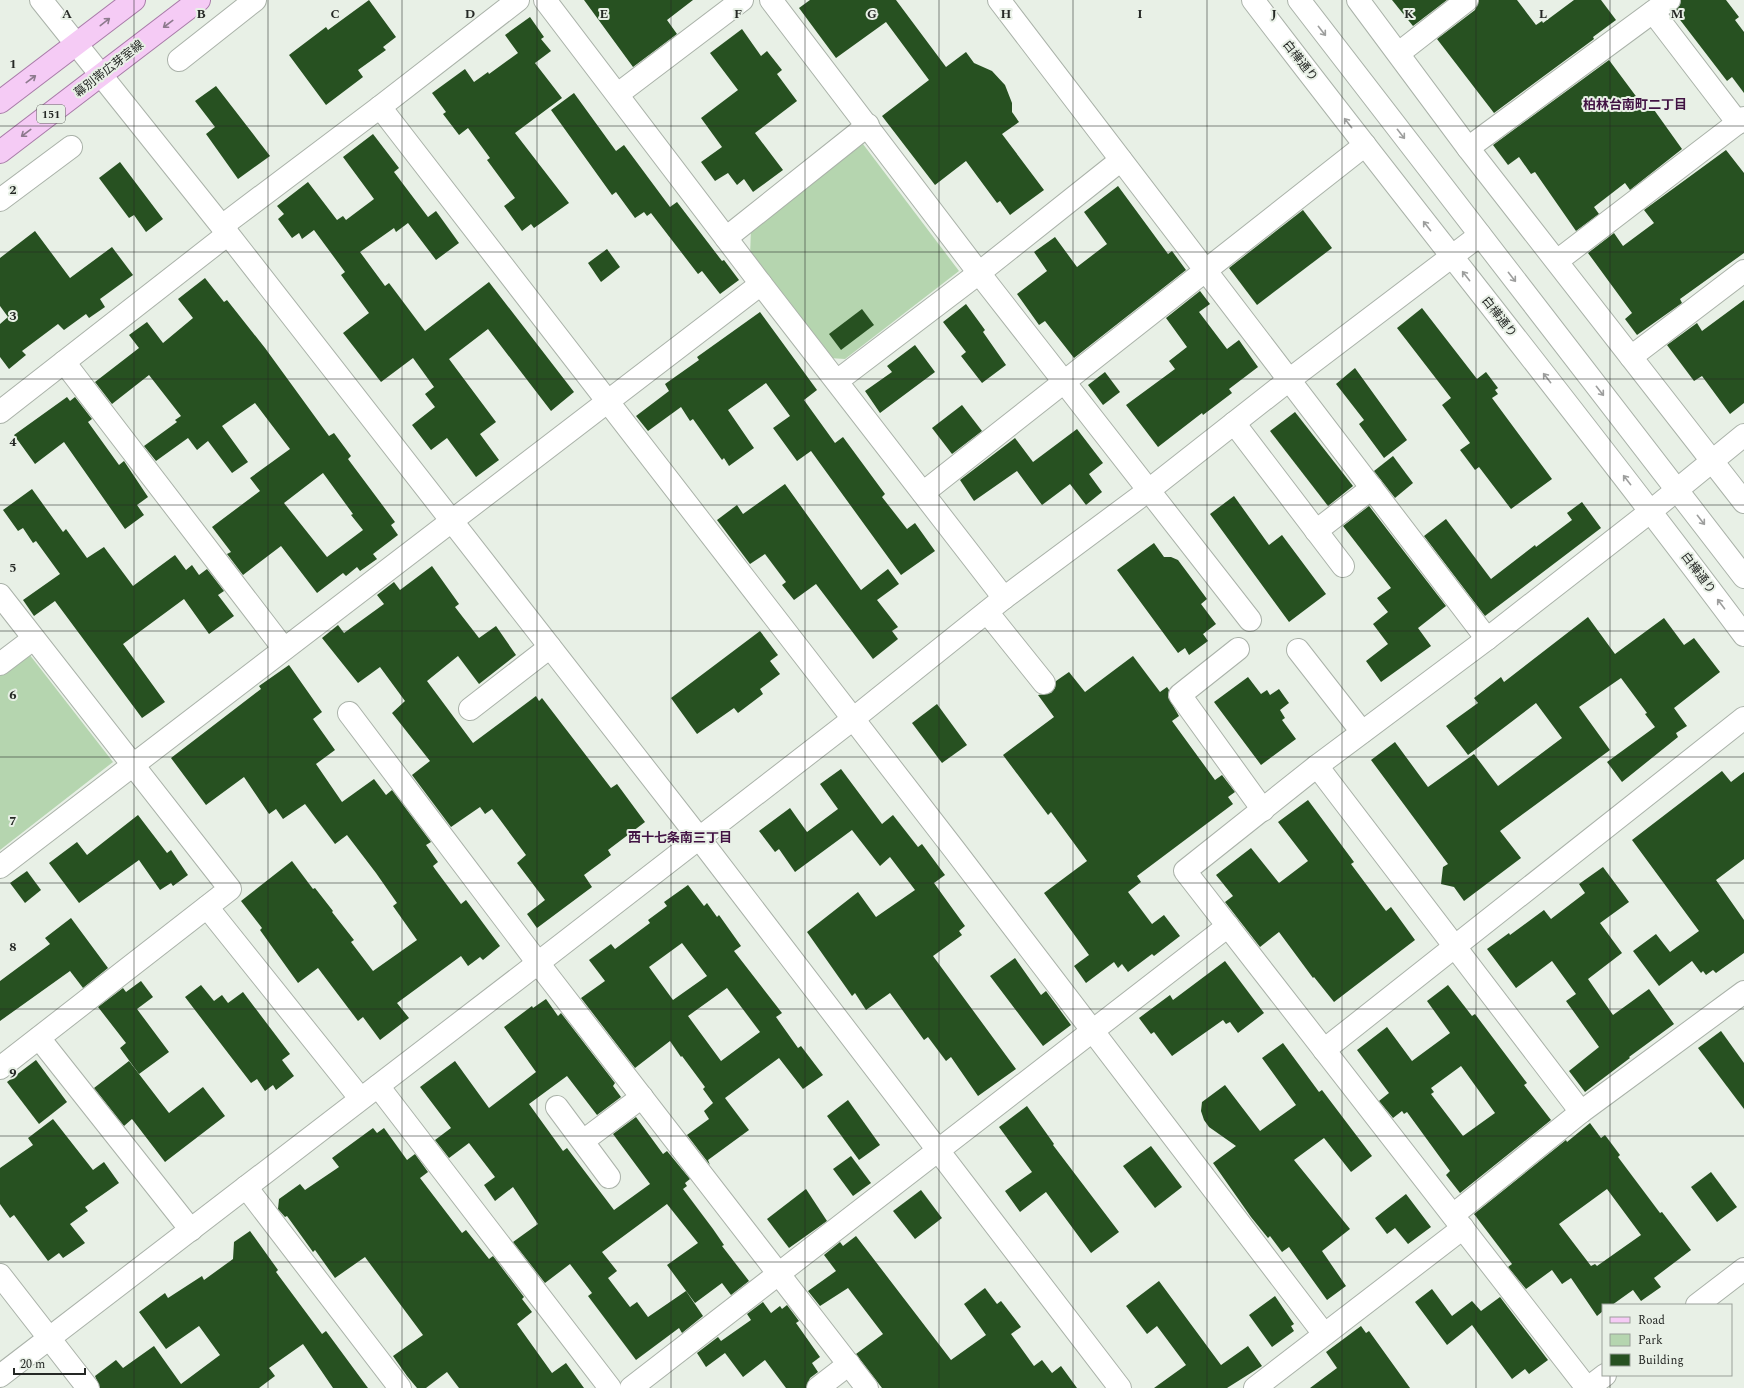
<svg xmlns="http://www.w3.org/2000/svg" width="1744" height="1388" font-family="Spectral,'Noto Sans JP',serif">
	<rect width="100%" height="100%" fill="#e8f0e6"/>
	<g fill="#b5d5af">
		<polygon points="863,144 959,271 845,359 829,358 750,257 751,228"/>
		<polygon points="29,654 113,762 0,850 0,676"/>
	</g>
	<g fill="#275121" fill-rule="evenodd">
		<polygon points="369,0 396,37 383,47 386,50 358,70 363,77 326,105 289,55 326,27 328,30"/>
		<polygon points="584,0 693,0 667,20 677,34 633,67"/>
		<polygon points="810,0 896,0 946,67 966,52 974,63 992,71 1005,85 1012,103 1012,112 1019,122 1002,134 1044,190 1010,215 1000,201 997,203 966,161 935,185 882,116 929,80 886,22 836,58 799,8"/>
		<polygon points="1392,0 1447,0 1413,26"/>
		<polygon points="1479,0 1517,0 1536,25 1542,21 1543,23 1574,0 1601,0 1616,20 1593,37 1594,39 1494,113 1437,39 1475,10"/>
		<polygon points="1681,0 1726,0 1739,17 1735,20 1744,32 1744,93 1732,77 1727,81 1674,12 1680,5"/>
		<polygon points="530,17 544,37 541,39 551,51 535,63 562,98 515,133 569,203 534,228 531,224 522,231 504,206 515,198 487,160 490,158 468,128 459,135 443,114 446,112 432,93 465,69 474,82 488,72 489,74 518,53 505,35"/>
		<polygon points="742,29 761,56 767,51 782,70 777,74 797,101 755,133 783,170 753,192 744,179 737,185 728,173 715,181 701,162 722,147 701,118 738,90 710,53"/>
		<polygon points="1609,60 1647,111 1652,107 1682,149 1630,190 1625,183 1594,207 1599,214 1576,231 1535,172 1531,174 1519,157 1508,165 1493,145"/>
		<polygon points="216,86 270,156 238,179 206,134 215,127 195,101"/>
		<polygon points="574,93 616,151 624,145 670,207 677,202 722,261 724,260 739,280 720,294 702,271 698,274 651,213 647,216 644,212 635,218 616,192 612,195 551,110"/>
		<polygon points="373,134 399,168 394,172 428,217 436,211 459,243 436,260 408,223 396,232 394,228 360,252 385,286 389,283 425,331 489,282 574,392 551,411 488,329 449,359 496,422 480,434 499,460 476,477 447,438 431,450 412,425 435,407 425,394 434,387 413,358 381,382 343,333 369,313 341,275 345,272 314,230 302,239 299,233 292,238 278,219 284,214 277,206 308,182 337,220 343,216 346,220 374,199 343,157"/>
		<polygon points="1726,150 1744,173 1744,253 1680,299 1682,303 1637,335 1625,319 1632,313 1588,253 1614,233 1623,246 1654,223 1644,210"/>
		<polygon points="120,162 163,219 146,232 134,215 129,218 99,178"/>
		<polygon points="1118,186 1168,254 1172,251 1186,270 1074,358 1045,321 1039,325 1017,294 1047,271 1034,252 1055,237 1077,267 1107,244 1084,212"/>
		<polygon points="1303,210 1332,248 1257,305 1229,268"/>
		<polygon points="35,231 70,278 112,247 133,275 100,299 105,307 89,318 86,314 64,330 58,324 22,351 26,355 9,369 0,357 0,324 8,317 0,306 0,258"/>
		<polygon points="607,249 620,267 601,282 588,263"/>
		<path d="M205 278 224 302 227 300 265 348 329 436 334 433 351 456 348 459 395 522 391 525 398 535 373 554 377 559 360 571 357 567 346 576 343 573 317 593 281 546 243 575 227 554 231 552 212 527 260 491 250 478 290 449 255 403 222 426 248 462 232 473 208 441 197 450 188 438 156 461 144 446 177 422 175 420 181 416 149 375 112 404 95 382 139 348 129 335 147 322 163 343 193 318 178 299ZM323 473 353 514 351 515 363 530 327 557 284 503Z"/>
		<polygon points="1200,291 1210,304 1199,312 1227,349 1239,340 1258,367 1229,389 1232,393 1203,415 1202,413 1158,447 1126,405 1175,369 1169,361 1187,347 1166,318"/>
		<polygon points="1744,300 1744,403 1730,414 1702,376 1694,381 1667,345 1697,323 1702,331"/>
		<polygon points="966,304 985,330 983,332 1006,365 982,383 961,356 966,352 943,322"/>
		<polygon points="1422,308 1477,379 1486,372 1498,388 1495,390 1498,394 1492,398 1552,479 1511,509 1479,467 1475,470 1460,450 1470,443 1442,405 1451,398 1397,328"/>
		<polygon points="862,309 874,325 841,350 829,334"/>
		<polygon points="760,312 817,390 804,400 835,443 843,437 885,494 882,497 907,529 915,523 935,551 901,575 811,451 797,461 773,428 790,416 766,383 728,410 754,448 729,466 724,458 722,460 693,419 690,421 681,407 648,431 636,416 669,391 665,384 699,360 697,357"/>
		<polygon points="915,345 935,372 880,413 865,391 892,372 887,366"/>
		<polygon points="1355,368 1407,440 1384,458 1359,424 1364,420 1336,384"/>
		<polygon points="1105,372 1120,392 1103,405 1088,385"/>
		<polygon points="67,397 70,401 75,397 92,419 88,422 119,465 124,461 148,497 137,505 144,515 125,529 64,442 35,464 14,435"/>
		<polygon points="962,405 982,431 952,454 932,428"/>
		<polygon points="1295,412 1353,486 1328,506 1270,431"/>
		<polygon points="1077,429 1103,463 1089,474 1102,492 1086,505 1070,484 1042,505 1017,471 974,501 960,480 1015,438 1033,462"/>
		<polygon points="1393,456 1413,483 1395,498 1374,471"/>
		<polygon points="785,484 861,590 888,569 899,584 877,600 898,627 892,631 898,639 873,659 816,584 794,600 782,585 786,582 765,554 750,564 717,520 737,505 743,514"/>
		<polygon points="32,489 63,532 66,529 87,558 104,547 133,586 175,555 186,570 192,565 199,575 207,569 224,591 218,595 234,616 209,634 184,599 123,644 165,702 142,718 55,601 34,616 23,600 60,574 36,541 33,543 23,528 18,531 3,510"/>
		<polygon points="1234,496 1269,545 1282,535 1326,594 1289,622 1210,514"/>
		<polygon points="1582,502 1601,528 1485,616 1424,536 1446,519 1491,579 1535,545 1536,547 1572,520 1567,513"/>
		<polygon points="1369,506 1446,606 1418,628 1431,646 1381,682 1366,661 1388,644 1373,624 1388,612 1377,598 1391,588 1343,526"/>
		<polygon points="1154,543 1164,557 1171,557 1178,560 1207,599 1201,604 1216,624 1203,634 1208,641 1189,655 1185,648 1178,653 1117,570"/>
		<polygon points="432,566 459,604 455,607 479,638 496,626 516,655 479,684 458,656 427,681 473,743 536,696 539,701 542,698 611,788 617,784 645,822 608,850 611,855 584,875 592,887 537,928 527,914 545,900 517,863 526,855 492,809 485,814 480,807 451,827 412,775 430,761 392,713 405,701 380,667 358,683 322,638 338,625 344,633 384,604 377,595 394,582 400,590"/>
		<polygon points="1588,617 1615,654 1664,618 1684,645 1694,638 1720,672 1674,708 1687,726 1676,733 1678,737 1622,782 1607,762 1655,727 1645,714 1647,713 1621,678 1579,707 1610,750 1500,831 1521,858 1464,901 1454,887 1441,884 1443,867 1448,864 1371,760 1395,742 1428,787 1474,754 1498,786 1562,738 1536,703 1468,755 1446,726 1478,703 1474,698 1501,677 1504,682"/>
		<polygon points="760,631 778,655 770,661 780,674 760,689 763,694 738,713 734,708 697,734 671,698"/>
		<polygon points="1133,656 1160,692 1167,687 1169,690 1168,697 1179,716 1172,721 1215,780 1222,775 1235,792 1228,797 1233,804 1137,876 1141,882 1128,892 1152,924 1164,915 1180,936 1154,956 1152,954 1128,972 1122,964 1118,968 1114,962 1086,983 1074,966 1089,955 1044,893 1087,861 1051,812 1048,815 1003,755 1054,717 1038,695 1051,693 1055,688 1056,681 1069,672 1085,692"/>
		<polygon points="289,665 322,712 313,719 335,750 316,764 342,802 374,779 386,795 392,790 431,842 426,845 438,862 433,866 435,869 461,904 466,900 500,946 483,960 480,957 468,966 461,956 397,1003 409,1018 380,1040 363,1017 358,1021 318,968 298,983 260,930 262,928 241,901 292,861 313,889 315,888 333,911 332,912 354,940 351,942 373,971 417,940 393,906 397,903 376,873 347,835 335,844 305,804 283,819 276,809 269,814 244,777 206,805 171,758 261,689 259,686"/>
		<polygon points="1248,677 1261,694 1267,690 1270,695 1279,689 1289,703 1280,710 1285,718 1282,720 1296,739 1261,765 1214,702"/>
		<polygon points="937,704 967,745 942,763 912,723"/>
		<polygon points="841,769 882,824 893,815 918,847 922,844 945,875 934,883 965,926 959,931 962,935 933,956 1016,1069 978,1096 951,1057 946,1061 928,1037 924,1040 890,993 866,1010 855,993 852,996 807,932 858,892 876,917 915,890 890,857 880,866 852,830 795,872 779,849 775,852 759,831 790,808 807,832 838,809 820,784"/>
		<polygon points="1722,771 1731,782 1744,772 1744,859 1716,880 1744,920 1744,953 1716,973 1713,970 1706,975 1703,971 1701,973 1692,961 1659,986 1633,951 1656,934 1670,952 1699,931 1632,840"/>
		<polygon points="1308,800 1354,862 1351,864 1386,911 1391,907 1415,940 1334,1002 1314,977 1313,978 1279,932 1260,947 1225,902 1233,896 1216,875 1251,848 1279,883 1308,861 1278,822"/>
		<polygon points="138,815 167,853 171,850 188,875 173,886 171,883 160,890 139,860 79,903 49,863 77,842 87,855"/>
		<polygon points="1603,867 1629,902 1600,923 1622,953 1588,979 1613,1015 1649,989 1674,1024 1629,1057 1630,1058 1585,1092 1569,1071 1599,1047 1566,1001 1576,994 1552,961 1516,988 1487,949 1509,933 1510,935 1544,910 1551,919 1585,893 1579,884"/>
		<polygon points="27,871 41,890 25,903 10,883"/>
		<path d="M688 885 704 906 707 903 717 917 719 915 741 946 734 951 782 1013 776 1017 798 1048 801 1046 823 1075 803 1089 779 1058 725 1098 749 1130 708 1160 710 1165 687 1135 709 1119 704 1111 713 1103 703 1089 705 1087 682 1056 681 1057 670 1041 635 1068 581 998 605 981 589 960 611 944 615 949 650 923 648 920 667 906 664 902ZM682 943 707 976 673 1000 649 967ZM727 988 760 1032 721 1061 688 1016Z"/>
		<polygon points="71,918 108,968 83,988 70,971 0,1021 0,981 50,944 45,938"/>
		<polygon points="1015,958 1041,995 1046,991 1071,1025 1043,1046 990,976"/>
		<polygon points="1225,961 1264,1013 1238,1033 1230,1022 1226,1024 1223,1020 1172,1056 1154,1032 1151,1034 1139,1018 1170,995 1173,1000"/>
		<polygon points="141,981 153,997 137,1009 169,1052 139,1074 120,1048 126,1043 98,1007 123,988 126,992"/>
		<polygon points="201,985 214,1001 222,995 228,1003 243,992 290,1054 282,1060 294,1076 276,1090 273,1085 265,1091 257,1079 251,1083 185,997"/>
		<path d="M1448 985 1472 1016 1475 1014 1527 1083 1524 1085 1551 1120 1460 1193 1446 1175 1450 1171 1407 1112 1404 1114 1402 1111 1393 1118 1379 1101 1389 1093 1357 1050 1387 1027 1412 1061 1450 1033 1427 1001ZM1461 1066 1495 1113 1463 1136 1431 1094 1434 1092 1431 1088Z"/>
		<polygon points="546,999 558,1016 561,1013 615,1083 613,1086 621,1097 597,1115 567,1076 529,1104 563,1151 567,1148 614,1210 650,1184 613,1134 636,1117 663,1154 667,1151 690,1179 685,1183 687,1186 683,1189 713,1229 724,1245 722,1246 749,1281 731,1295 722,1283 695,1303 667,1265 698,1243 667,1204 602,1252 617,1271 608,1278 630,1307 637,1302 648,1317 686,1291 703,1316 682,1333 679,1328 636,1360 588,1296 592,1293 570,1264 545,1283 513,1242 538,1224 513,1187 495,1201 484,1185 495,1177 469,1143 449,1158 435,1140 451,1128 420,1087 455,1061 489,1108 536,1072 504,1027 532,1006 533,1008"/>
		<polygon points="1721,1031 1744,1063 1744,1109 1698,1048"/>
		<polygon points="1283,1043 1319,1092 1322,1090 1372,1156 1351,1172 1324,1138 1294,1160 1350,1229 1322,1251 1346,1286 1327,1300 1289,1247 1282,1252 1270,1236 1268,1238 1251,1217 1213,1163 1236,1146 1209,1127 1204,1120 1201,1111 1202,1102 1225,1085 1260,1131 1296,1105 1262,1058"/>
		<polygon points="36,1060 67,1102 39,1124 7,1082"/>
		<polygon points="129,1061 169,1113 203,1087 225,1116 165,1162 132,1119 124,1126 94,1088"/>
		<polygon points="848,1100 880,1145 859,1160 827,1116"/>
		<polygon points="1027,1106 1054,1144 1053,1145 1119,1232 1091,1253 1046,1192 1020,1212 1005,1191 1032,1172 999,1127"/>
		<polygon points="53,1119 93,1170 104,1162 119,1183 85,1207 88,1211 70,1224 85,1243 63,1258 59,1253 48,1261 14,1215 10,1218 0,1204 0,1168 33,1145 28,1138"/>
		<path d="M1590 1123 1601 1138 1605 1135 1620 1155 1618 1157 1660 1213 1662 1212 1691 1250 1654 1278 1661 1287 1641 1301 1633 1290 1612 1305H1603V1311L1597 1316 1571 1278 1562 1284 1552 1270 1526 1289 1508 1267 1512 1264 1474 1214 1566 1140 1567 1142ZM1607 1189 1641 1235 1597 1266 1595 1264 1591 1266 1559 1224Z"/>
		<polygon points="373,1128 377,1133 384,1128 407,1160 415,1154 428,1172 420,1178 462,1233 466,1230 489,1259 493,1256 524,1297 522,1299 532,1312 517,1324 552,1373 566,1363 584,1388 459,1388 447,1372 426,1388 417,1388 407,1376 393,1356 423,1335 365,1257 335,1278 315,1250 313,1252 287,1216 285,1217 278,1209 279,1199 300,1184 305,1190 339,1167 332,1158"/>
		<polygon points="1151,1146 1182,1187 1155,1208 1123,1166"/>
		<polygon points="851,1156 871,1183 853,1196 833,1169"/>
		<polygon points="1711,1172 1737,1207 1717,1222 1691,1187"/>
		<polygon points="806,1189 827,1221 789,1248 767,1219"/>
		<polygon points="921,1190 942,1218 915,1239 893,1211"/>
		<polygon points="1406,1194 1431,1227 1408,1244 1395,1228 1387,1234 1375,1218"/>
		<polygon points="250,1231 278,1270 276,1272 322,1334 326,1331 368,1388 333,1388 303,1344 269,1368 275,1376 259,1388 100,1388 95,1376 116,1360 123,1368 154,1346 181,1384 220,1355 199,1326 166,1349 139,1312 165,1293 168,1298 202,1276 204,1280 233,1259 234,1242"/>
		<polygon points="856,1236 951,1360 986,1335 964,1304 985,1288 997,1304 1001,1301 1021,1327 1011,1334 1034,1366 1042,1360 1052,1373 1061,1366 1077,1388 882,1388 856,1354 883,1334 848,1288 820,1306 808,1291 836,1271 824,1255 840,1242 843,1246"/>
		<polygon points="1159,1281 1221,1365 1248,1346 1262,1366 1227,1388 1154,1388 1186,1365 1157,1326 1147,1334 1126,1306"/>
		<polygon points="1432,1289 1452,1316 1472,1301 1481,1311 1500,1297 1548,1360 1529,1374 1525,1369 1512,1379 1472,1325 1447,1345 1415,1302"/>
		<polygon points="1275,1296 1294,1324 1291,1326 1294,1331 1272,1347 1249,1315"/>
		<polygon points="763,1302 771,1313 780,1306 782,1309 787,1305 799,1321 796,1323 820,1357 812,1363 818,1372 810,1378 806,1388 786,1388 765,1360 743,1377 725,1353 706,1367 697,1353 718,1337 721,1341 751,1320 747,1314"/>
		<polygon points="1361,1326 1366,1333 1369,1331 1410,1388 1310,1388 1337,1368 1326,1352"/>
	</g>
	<g fill="none" stroke-linecap="round" stroke-linejoin="round">
		<defs>
			<g id="minor">
				<polyline points="41,0 228,234 699,838 1120,1388"/>
				<polyline points="545,0 761,284 1004,598"/>
				<polyline points="771,0 979,273 1250,620"/>
				<polyline points="999,0 1487,639"/>
				<path d="M1253 0C1415 213 1584 420 1744 635"/>
				<polyline points="1299,0 1744,577"/>
				<polyline points="1358,0 1468,148 1744,502"/>
				<polyline points="1653,12 1738,123"/>
				<polyline points="1399,53 1467,0"/>
				<polyline points="179,60 255,0"/>
				<polyline points="618,94 742,0"/>
				<path d="M380 107C697 514 1012 923 1324 1334"/>
				<polyline points="1468,148 1669,0"/>
				<polyline points="0,200 71,147"/>
				<polyline points="222,226 380,107 518,0"/>
				<polyline points="726,238 868,125"/>
				<polyline points="1557,261 1744,118"/>
				<polyline points="1631,357 1744,271"/>
				<polyline points="64,362 284,649"/>
				<polyline points="837,381 979,273 1121,160"/>
				<polyline points="0,412 228,234"/>
				<polyline points="1234,423 1343,566"/>
				<polyline points="923,493 1365,145"/>
				<polyline points="1316,531 1372,488"/>
				<polyline points="0,595 230,889 0,1068"/>
				<polyline points="987,612 1044,683"/>
				<polyline points="1238,649 1180,695 1263,810"/>
				<polyline points="1298,650 1362,732"/>
				<polyline points="0,664 33,639"/>
				<polyline points="470,709 550,647"/>
				<polyline points="349,713 538,963 867,1388"/>
				<polyline points="1317,766 1581,1112"/>
				<polyline points="0,867 761,284"/>
				<polyline points="207,907 360,1098"/>
				<polyline points="39,1038 191,1230"/>
				<polyline points="1324,1050 1744,718"/>
				<polyline points="378,1086 610,1388"/>
				<polyline points="557,1107 609,1177"/>
				<polyline points="583,1141 642,1097"/>
				<polyline points="246,1187 400,1388"/>
				<polyline points="1453,1215 1581,1112 1744,992"/>
				<polyline points="0,1275 88,1388"/>
				<polyline points="1697,1305 1744,1269"/>
				<polyline points="0,1376 538,963 853,719 1004,598 1149,490 1289,380 1480,235"/>
				<polyline points="631,1388 1228,926"/>
				<polyline points="818,1388 849,1364"/>
				<polyline points="1255,1388 1463,1228"/>
				<polyline points="1587,1388 1185,871 1317,766 1487,639 1651,511 1744,435"/>
				<polyline points="1588,1388 1605,1375"/>
			</g>
			<g id="major">
				<polyline points="0,102 134,0"/>
				<polyline points="0,152 199,0"/>
			</g>
		</defs>
		<use href="#minor" stroke="#aab2a9" stroke-width="24"/>
		<use href="#major" stroke="#a87ba8" stroke-width="24"/>
		<use href="#minor" stroke="#fff" stroke-width="22"/>
		<use href="#major" stroke="#f5cbf5" stroke-width="22"/>
	</g>
	<defs><path id="oneway-shaft" d="M-6 0H5M1.5-3L5.5 0L1.5 3" fill="none" stroke-width="1.6" stroke-linecap="round" stroke-linejoin="round"/></defs>
	<g stroke="#8d7a8d">
		<use href="#oneway-shaft" transform="translate(105 22) rotate(-38)"/>
		<use href="#oneway-shaft" transform="translate(168 24) rotate(143)"/>
		<use href="#oneway-shaft" transform="translate(31 79) rotate(-37)"/>
		<use href="#oneway-shaft" transform="translate(26 133) rotate(143)"/>
	</g>
	<g stroke="#9d9e9d">
		<use href="#oneway-shaft" transform="translate(1322 31) rotate(52)"/>
		<use href="#oneway-shaft" transform="translate(1348 123) rotate(-128)"/>
		<use href="#oneway-shaft" transform="translate(1401 134) rotate(52)"/>
		<use href="#oneway-shaft" transform="translate(1427 226) rotate(-128)"/>
		<use href="#oneway-shaft" transform="translate(1466 276) rotate(-128)"/>
		<use href="#oneway-shaft" transform="translate(1512 277) rotate(52)"/>
		<use href="#oneway-shaft" transform="translate(1547 378) rotate(-128)"/>
		<use href="#oneway-shaft" transform="translate(1600 391) rotate(52)"/>
		<use href="#oneway-shaft" transform="translate(1627 480) rotate(-128)"/>
		<use href="#oneway-shaft" transform="translate(1701 520) rotate(52)"/>
		<use href="#oneway-shaft" transform="translate(1721 604) rotate(-127)"/>
	</g>
	<path fill="none" stroke="#252825" stroke-width="1" stroke-opacity="0.55" d="M134 0V1388M268 0V1388M402 0V1388M537 0V1388M671 0V1388M805 0V1388M939 0V1388M1073 0V1388M1207 0V1388M1342 0V1388M1476 0V1388M1610 0V1305M0 126H1744M0 252H1744M0 379H1744M0 505H1744M0 631H1744M0 757H1744M0 883H1744M0 1009H1744M0 1136H1744M0 1262H1744M1610 1375V1388"/>
	<g text-anchor="middle" dominant-baseline="central" stroke-width="4" stroke-linejoin="round" paint-order="stroke">
		<rect fill="#e8f0e6" stroke="#60645f" stroke-width="1" x="37" y="105" width="28" height="18" rx="3"/>
		<g font-size="11" font-weight="bold" fill="#252825">
			<text x="51" y="114">151</text>
		</g>
		<g font-size="12" fill="#252825" stroke="#e8f0e6">
			<text transform="translate(1300 61) rotate(52)">白樺通り</text>
			<text transform="translate(109 69) rotate(-38)">幕別帯広芽室線</text>
			<text transform="translate(1499 317) rotate(52)">白樺通り</text>
			<text transform="translate(1698 573) rotate(53)">白樺通り</text>
		</g>
		<g font-size="13" font-weight="bold" fill="#411243" stroke="#e8f0e6">
			<text x="1635" y="105">柏林台南町二丁目</text>
			<text x="680" y="838">西十七条南三丁目</text>
		</g>
	</g>
	<g font-size="13" text-anchor="middle" font-weight="bold" fill="#252825" stroke="#e8f0e6" stroke-width="4" stroke-linejoin="round" paint-order="stroke">
		<text x="67" y="18">A</text>
		<text x="201" y="18">B</text>
		<text x="335" y="18">C</text>
		<text x="470" y="18">D</text>
		<text x="604" y="18">E</text>
		<text x="738" y="18">F</text>
		<text x="872" y="18">G</text>
		<text x="1006" y="18">H</text>
		<text x="1140" y="18">I</text>
		<text x="1274" y="18">J</text>
		<text x="1409" y="18">K</text>
		<text x="1543" y="18">L</text>
		<text x="1677" y="18">M</text>
		<text x="13" y="68">1</text>
		<text x="13" y="194">2</text>
		<text x="13" y="320">3</text>
		<text x="13" y="446">4</text>
		<text x="13" y="572">5</text>
		<text x="13" y="699">6</text>
		<text x="13" y="825">7</text>
		<text x="13" y="951">8</text>
		<text x="13" y="1077">9</text>
	</g>
	<rect x="1602" y="1304" width="130" height="72" fill="#e8f0e6" stroke="#9aa099"/>
	<rect x="1610" y="1317" width="20" height="6" fill="#f5cbf5" stroke="#9aa099"/>
	<text x="1638" y="1324" font-size="12" fill="#252825">Road</text>
	<rect x="1610" y="1334" width="20" height="12" fill="#b5d5af" stroke="#9aa099"/>
	<text x="1638" y="1344" font-size="12" fill="#252825">Park</text>
	<rect x="1610" y="1354" width="20" height="12" fill="#275121" stroke="#9aa099"/>
	<text x="1638" y="1364" font-size="12" fill="#252825">Building</text>
	<path d="M14 1368v6h71v-6" fill="none" stroke="#252825" stroke-width="2"/>
	<text x="20" y="1368" font-size="12" fill="#252825" stroke="#e8f0e6" stroke-width="3" paint-order="stroke">20 m</text>
</svg>
